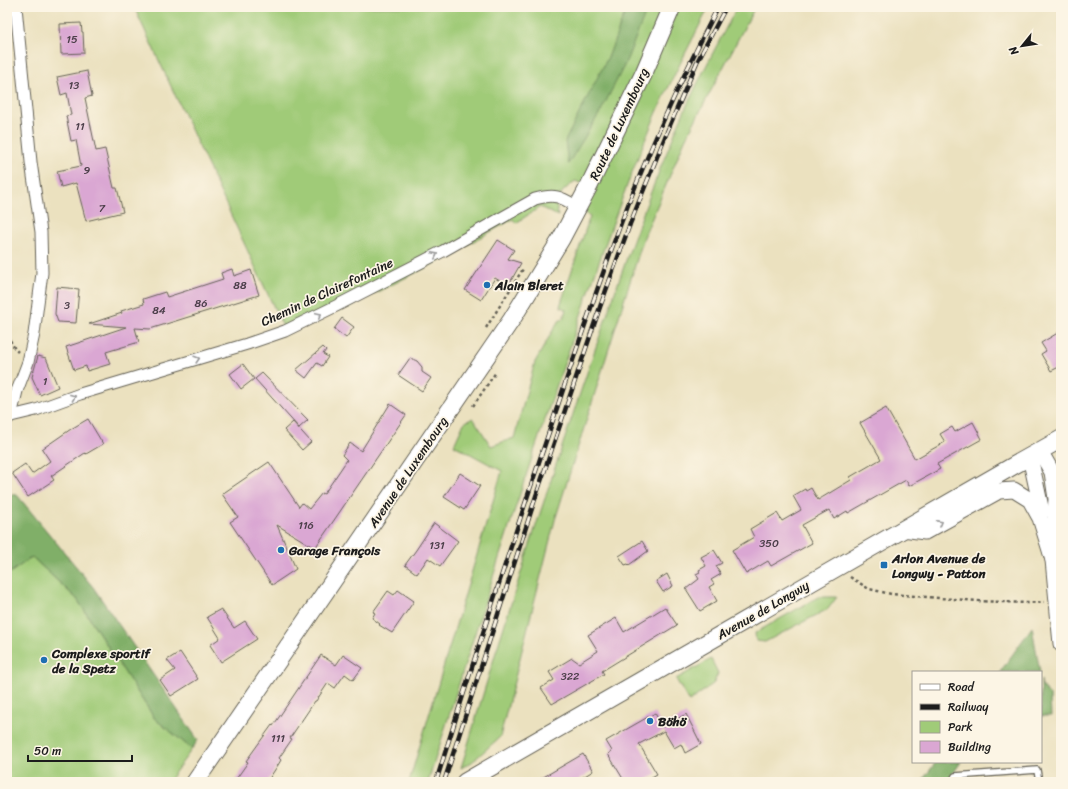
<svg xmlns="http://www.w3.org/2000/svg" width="1068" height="789" font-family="Sriracha,sans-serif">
	<rect width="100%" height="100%" fill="#fcf5e5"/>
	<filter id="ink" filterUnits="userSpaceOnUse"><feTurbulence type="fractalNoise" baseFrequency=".025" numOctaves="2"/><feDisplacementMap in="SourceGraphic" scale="8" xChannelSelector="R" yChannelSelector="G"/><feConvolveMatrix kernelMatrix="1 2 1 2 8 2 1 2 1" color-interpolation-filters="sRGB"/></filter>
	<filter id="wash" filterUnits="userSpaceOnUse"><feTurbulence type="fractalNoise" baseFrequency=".012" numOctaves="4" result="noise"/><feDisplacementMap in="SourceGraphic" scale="16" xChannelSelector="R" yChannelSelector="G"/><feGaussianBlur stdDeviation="0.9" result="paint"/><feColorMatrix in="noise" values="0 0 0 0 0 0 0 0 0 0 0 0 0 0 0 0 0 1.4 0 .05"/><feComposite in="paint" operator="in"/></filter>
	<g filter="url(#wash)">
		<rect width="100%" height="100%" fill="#ebe1bf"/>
		<g fill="#a0cb78" stroke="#5e744a">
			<path d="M134 7H709C689 46 668 86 651 126 619 201 593 279 567 356 517 497 473 640 428 782H409L502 471 454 445 464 423 473 418 491 446 514 438 535 362 557 323 563 318 566 310 560 306 590 216 578 207 589 186 575 181 563 191 556 203 558 216 540 207 516 223 513 219 433 264 339 311 337 307 285 331Z"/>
			<path d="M737 7H755L685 140 644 237 555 520 500 737 472 762 461 768C501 632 544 498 590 364 617 287 642 210 674 135 692 91 715 49 737 7Z"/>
			<polygon points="32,557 77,599 155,719 192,749 168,782 7,782 7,575"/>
			<polygon points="818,597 837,597 828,609 765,642 756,641 755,633"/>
			<polygon points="711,659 718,673 714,683 689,702 676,679"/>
		</g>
		<g fill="#80af68" stroke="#4e6642">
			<polygon points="627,7 648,7 625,64 601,111 568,164 565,141 609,55"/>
			<polygon points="7,494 17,495 93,587 198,740 192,749 155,719 77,599 32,557 7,575"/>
			<polygon points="1032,627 1040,672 1000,672"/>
			<polygon points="1041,680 1042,686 1050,695 1051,716 1041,716"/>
			<polygon points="936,762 961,762 947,782 921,782"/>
		</g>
		<g id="blocks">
			<g fill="#daa7d3">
				<polygon points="81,23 82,32 83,32 84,53 61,54 60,24"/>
				<polygon points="87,71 92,96 85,98 96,151 105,149 114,188 117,188 123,212 86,221 76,183 61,187 57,171 81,166 76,140 71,141 66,116 71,115 67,93 61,95 57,77"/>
				<polygon points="498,240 514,250 508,259 521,263 508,286 495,278 481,300 465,290"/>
				<polygon points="232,269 234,276 251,270 259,295 150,329 135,328 139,342 106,352 110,364 87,371 86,366 74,370 66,347 126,327 89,324 122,313 121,311 144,304 143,299 165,292 167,297 223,279 221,273"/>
				<polygon points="57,287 79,289 76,323 58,322 55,314"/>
				<polygon points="342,318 354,327 346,338 334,329"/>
				<polygon points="1061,331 1061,366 1051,371 1041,354 1046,351 1041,343"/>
				<polygon points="323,347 326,350 323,354 328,357 322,366 317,363 306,378 296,370"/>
				<polygon points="38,356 46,358 58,387 40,395 32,377"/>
				<polygon points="410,358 417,361 422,367 422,372 431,378 422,391 398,375"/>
				<polygon points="243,364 254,379 241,389 230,374"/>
				<polygon points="262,373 308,420 299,428 255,379"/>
				<polygon points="390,404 406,415 315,548 277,525 296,569 272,585 230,522 238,517 222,494 269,462 299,507 302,503 309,509 322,493 324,494 347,460 342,455 350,443 361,451"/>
				<polygon points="886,408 915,459 945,442 940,434 952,427 955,432 973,422 982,439 937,464 940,469 909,486 906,480 848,513 847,511 834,519 829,510 802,525 812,543 771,566 768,561 746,574 732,550 754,537 750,529 777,513 782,521 801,510 793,496 805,489 806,491 811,488 818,500 851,480 850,477 881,459 860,423"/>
				<polygon points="88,419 103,444 86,454 85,453 51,476 54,480 28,497 12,473 25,464 32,474 50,461 42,449 71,429"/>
				<polygon points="293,422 311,442 302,450 284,430"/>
				<polygon points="460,473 480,486 464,510 444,497"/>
				<polygon points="434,523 458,541 440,566 428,558 417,574 405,565 416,550"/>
				<polygon points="642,541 648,551 629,565 628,564 625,565 619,556"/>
				<polygon points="714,550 722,563 716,566 721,574 711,580 714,584 709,587 717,601 700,611 686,589 699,579 696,574 700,572 699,570 706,566 701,557"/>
				<polygon points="667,574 673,586 663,592 656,581"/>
				<polygon points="398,590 414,601 392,633 379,625 380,624 372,618 375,613 373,612 388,591 394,595"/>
				<polygon points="665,607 677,625 602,671 604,674 552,704 541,688 554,680 549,672 572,658 579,663 598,651 588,635 616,618 624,632"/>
				<polygon points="221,609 234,628 245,621 257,639 221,662 210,645 220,638 207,617"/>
				<polygon points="180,652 198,679 171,696 160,680 175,670 167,660"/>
				<polygon points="321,655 336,665 343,655 362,668 353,680 345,674 335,688 328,683 316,701 315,701 290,738 292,739 279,758 281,760 278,765 267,782 234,782 248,762 246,761 272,725 273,726"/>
				<polygon points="655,713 662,727 686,714 701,744 685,753 681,744 674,748 664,731 639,744 657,774 643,782 625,782 608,754 612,751 606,741"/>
				<polygon points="583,754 593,771 575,782 535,782"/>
			</g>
		</g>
	</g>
	<g filter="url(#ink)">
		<use href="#blocks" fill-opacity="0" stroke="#646155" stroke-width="1"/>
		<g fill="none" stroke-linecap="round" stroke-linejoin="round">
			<defs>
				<polyline id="lane" points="952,782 955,776 1037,770 1039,782"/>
				<g id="street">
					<polyline points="11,416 17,391 28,362 34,334 42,273 41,232 31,162 16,7"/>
					<path d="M7 419 11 416 36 410 80 394 247 344 285 331 336 306 443 251 535 199C556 193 561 197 578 207"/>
				</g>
				<g id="secondary">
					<polyline points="1040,451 1052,472 1056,499 1053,549"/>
					<polyline points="1030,457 1042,512"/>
					<polyline points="903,529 925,532 999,491 1014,490 1030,500 1040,518 1053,560"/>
					<polyline points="1051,551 1053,560 1061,644"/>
				</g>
				<g id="primary">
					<polyline points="195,782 302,626 512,319 561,239 589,186 643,75 672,7"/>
					<polyline points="465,782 1013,466 1061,439"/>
				</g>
			</defs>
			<use href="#lane" stroke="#646155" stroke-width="8"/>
			<use href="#street" stroke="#646155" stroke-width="13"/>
			<use href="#secondary" stroke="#646155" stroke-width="17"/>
			<use href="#primary" stroke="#646155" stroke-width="19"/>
			<g stroke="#646155" stroke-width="2.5" stroke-dasharray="3 3" stroke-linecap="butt">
				<polyline points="486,328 523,269"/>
				<polyline points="7,335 15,349 18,352"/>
				<polyline points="473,406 496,372"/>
				<polyline points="850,577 869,589 891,594 977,601 1028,603 1044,602"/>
				<polyline points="177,782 180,777"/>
			</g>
			<use href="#lane" stroke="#fff" stroke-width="5.5"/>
			<use href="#street" stroke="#fff" stroke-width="11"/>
			<use href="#secondary" stroke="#fff" stroke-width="15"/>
			<use href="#primary" stroke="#fff" stroke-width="17"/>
			<defs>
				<g id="rail">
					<path d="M436 782C473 662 512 542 552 423 574 356 597 289 621 223 649 149 682 77 718 7"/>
					<polyline points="444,782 536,496 600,307 630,224 667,132 697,62 726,7"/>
				</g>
			</defs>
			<use href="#rail" stroke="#1c1c1c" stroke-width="4.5"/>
			<use href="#rail" stroke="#fcf5e5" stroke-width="3" stroke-dasharray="9" stroke-linecap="butt"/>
		</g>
		<defs><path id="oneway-chevron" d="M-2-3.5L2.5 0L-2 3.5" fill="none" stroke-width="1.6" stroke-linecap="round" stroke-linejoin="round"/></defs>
		<g stroke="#999">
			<use href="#oneway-chevron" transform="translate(435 255) rotate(-27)"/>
			<use href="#oneway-chevron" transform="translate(319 315) rotate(-25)"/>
			<use href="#oneway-chevron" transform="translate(197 359) rotate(-17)"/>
			<use href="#oneway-chevron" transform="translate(73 397) rotate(-21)"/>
			<use href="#oneway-chevron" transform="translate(940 523) rotate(-29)"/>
		</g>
	</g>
	<g fill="#1f6fb2" stroke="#fcf5e5" stroke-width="1.5">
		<circle cx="487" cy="285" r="4"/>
		<circle cx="281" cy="550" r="4"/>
		<rect x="880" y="561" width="8" height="8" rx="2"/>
		<circle cx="44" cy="660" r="4"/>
		<circle cx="650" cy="721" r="4"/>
	</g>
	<g text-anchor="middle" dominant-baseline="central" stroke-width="3.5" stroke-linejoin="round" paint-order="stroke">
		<g font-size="11" fill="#4c3f4a">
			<text x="72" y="39">15</text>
			<text x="74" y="85">13</text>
			<text x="80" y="126">11</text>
			<text x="87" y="170">9</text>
			<text x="102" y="208">7</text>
			<text x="240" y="285">88</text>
			<text x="201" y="303">86</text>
			<text x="67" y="305">3</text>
			<text x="159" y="310">84</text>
			<text x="45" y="381">1</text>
			<text x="306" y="525">116</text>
			<text x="769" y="543">350</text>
			<text x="437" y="545">131</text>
			<text x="570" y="676">322</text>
			<text x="278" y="738">111</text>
		</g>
		<g font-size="13" fill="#1c1c1c" stroke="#fcf5e5">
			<text transform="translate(619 124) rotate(-65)">Route de Luxembourg</text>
			<text transform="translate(327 292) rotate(-25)">Chemin de Clairefontaine</text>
			<text transform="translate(408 472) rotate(-56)">Avenue de Luxembourg</text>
			<text transform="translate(763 610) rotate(-30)">Avenue de Longwy</text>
		</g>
		<g font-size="13" font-weight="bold" fill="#1c1c1c" stroke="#fcf5e5" text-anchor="start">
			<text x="495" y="285">Alain Bleret</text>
			<text x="289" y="550">Garage François</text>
			<text x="892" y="558">Arlon Avenue de<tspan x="892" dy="15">Longwy - Patton</tspan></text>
			<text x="52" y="653">Complexe sportif<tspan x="52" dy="15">de la Spetz</tspan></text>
			<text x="658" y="721">Böhö</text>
		</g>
	</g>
	<rect width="1068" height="789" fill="none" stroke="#fcf5e5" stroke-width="24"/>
	<rect x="912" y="671" width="130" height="92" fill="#fcf5e5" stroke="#a29e95"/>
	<rect x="920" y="684" width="20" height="6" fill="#ffffff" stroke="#a29e95"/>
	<text x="948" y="691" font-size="12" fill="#1c1c1c">Road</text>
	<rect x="920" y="704" width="20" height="6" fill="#1c1c1c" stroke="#a29e95"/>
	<text x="948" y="711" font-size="12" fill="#1c1c1c">Railway</text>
	<rect x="920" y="721" width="20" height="12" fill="#a0cb78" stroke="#a29e95"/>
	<text x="948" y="731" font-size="12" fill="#1c1c1c">Park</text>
	<rect x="920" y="741" width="20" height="12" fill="#daa7d3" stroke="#a29e95"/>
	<text x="948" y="751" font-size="12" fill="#1c1c1c">Building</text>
	<g transform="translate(1022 46) rotate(240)" stroke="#fcf5e5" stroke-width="3" paint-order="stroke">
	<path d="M0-3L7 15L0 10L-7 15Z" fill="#1c1c1c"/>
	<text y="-6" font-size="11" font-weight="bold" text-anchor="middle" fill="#1c1c1c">N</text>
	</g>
	<path d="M28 755v6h104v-6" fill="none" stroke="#1c1c1c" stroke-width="2"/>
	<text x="34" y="755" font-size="12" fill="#1c1c1c" stroke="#fcf5e5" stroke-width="3" paint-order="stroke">50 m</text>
</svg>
